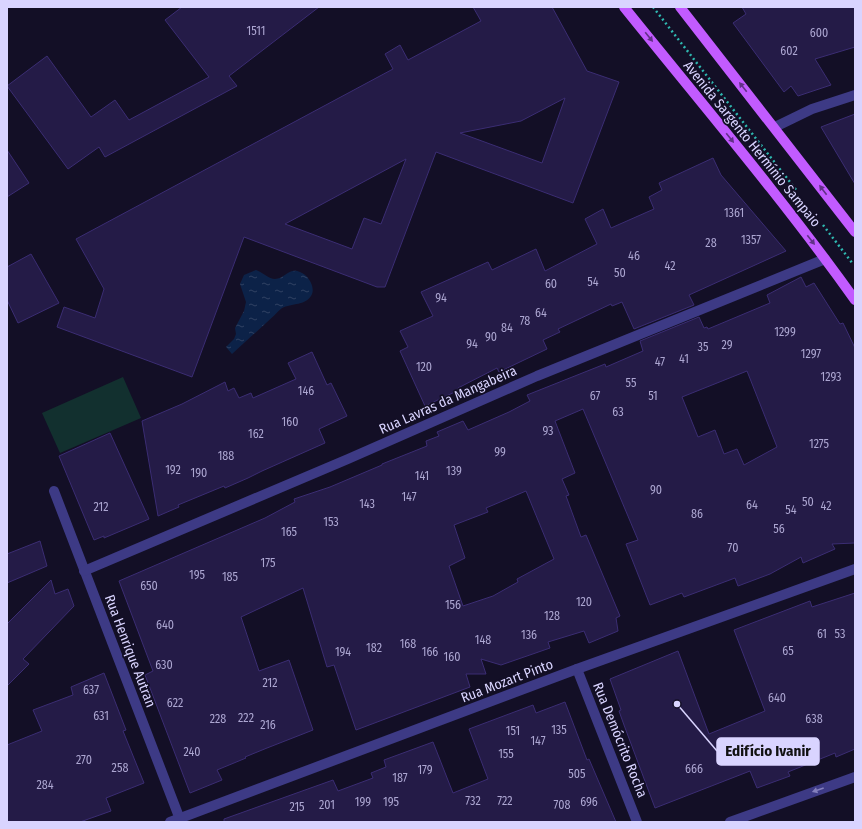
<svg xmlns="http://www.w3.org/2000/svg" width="862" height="829" font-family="'Fira Sans Condensed',sans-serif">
	<defs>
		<pattern id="water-ripples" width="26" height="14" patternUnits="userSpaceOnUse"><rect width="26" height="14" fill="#0c2248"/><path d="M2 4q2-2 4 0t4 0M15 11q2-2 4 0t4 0" fill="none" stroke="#2f4163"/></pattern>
	</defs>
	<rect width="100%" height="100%" fill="#130f26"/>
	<polygon fill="#12302f" points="123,377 141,418 60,453 42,413"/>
	<path fill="url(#water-ripples)" d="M256 270C262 272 269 279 275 279 285 279 289 267 300 272 308 275 315 286 312 294 307 306 291 303 282 308 277 312 272 318 266 323 255 333 244 343 232 354L226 347 234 339 236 334 235 328 244 311 246 302 240 284 244 275Z"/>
	<g fill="#241b47" stroke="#3b2d73" fill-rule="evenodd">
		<polygon points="182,7 319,7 229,76 237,86 105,157 99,147 68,169 7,86 47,56 91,117 115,100 129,120 209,77 165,20"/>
		<path d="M473 7H552L587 71 619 82 573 203 436 152 385 287H377L244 237 192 377 57 327 64 307 95 318 104 289 76 239 393 69 385 54 400 45 408 60 481 21ZM565 98 542 163 460 133 521 121ZM406 159 381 224 364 218 352 249 285 224Z"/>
		<polygon points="742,7 855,7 855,47 815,59 831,85 798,96 791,86 784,92 733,23 746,14"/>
		<polygon points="855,114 855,184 821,127"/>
		<polygon points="7,150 29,183 7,197"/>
		<polygon points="713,158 721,175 786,251 689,295 694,305 634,329 622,302 612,306 611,304 558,329 560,332 543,340 547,349 499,372 497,368 458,388 459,390 425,406 400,351 408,347 400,331 433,316 421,292 488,262 492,270 536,249 545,271 597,244 585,219 603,209 611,228 654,209 649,197 662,190 659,183"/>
		<polygon points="31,254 59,303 18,323 7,300 7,267"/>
		<path d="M801 277 806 287 814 283 840 324 843 323 855 348V543L832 544 835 549 803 563 801 557 770 574 738 586 735 578 684 597 682 593 650 605 626 544 638 540 583 409 555 421 575 473 562 479 569 495 566 496 581 537 586 535 620 616 616 618 618 631 589 643 584 631 548 642 550 648 501 665 481 659 486 674H466L470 687 356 730 334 665 327 667 303 588 241 617 259 671 289 660 313 730 267 748 245 757 246 758 217 770 222 780 190 793 145 675 153 671 119 581 265 518 295 502 294 499 330 487 382 465V464L427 446 426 441 439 436 437 432 463 421 468 430 509 412 530 401 527 395 605 364 606 367 643 351 640 341 699 317 704 328 707 327 708 329 770 303 767 295ZM747 371 777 447 744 465 737 449 724 454 715 430 698 437 682 397ZM526 491 554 559 517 579 518 582 493 596 463 606 449 566 465 558 454 525 488 512 486 508Z"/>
		<polygon points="312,352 327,385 331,383 347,416 319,429 325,443 262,471 248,478 225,488 224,486 178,505 179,507 158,516 142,421 182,404 225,382 228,391 234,388 239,398 251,393 253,398 296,379 288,363"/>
		<polygon points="110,433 149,519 104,538 104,536 94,540 59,456"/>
		<polygon points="40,541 47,566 7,583 7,554"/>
		<polygon points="51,580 55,594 68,589 74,606 23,659 29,664 7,686 7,624"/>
		<polygon points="855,593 855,749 836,757 835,753 788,772 790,776 757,788 750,771 655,808 624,725 619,711 621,710 610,679 678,651 709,734 765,711 734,630 810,601 812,607"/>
		<polygon points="104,673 126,730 123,731 144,783 106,798 111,811 80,822 7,822 7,745 42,731 33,710 73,695 71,687"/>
		<polygon points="565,702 587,760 589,759 616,822 224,822 224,819 333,780 338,791 373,778 371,773 386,767 384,760 433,742 453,793 488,779 469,729 533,705 536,713"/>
	</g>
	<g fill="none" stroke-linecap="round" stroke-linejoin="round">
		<g stroke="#2fb8b0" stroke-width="2.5" stroke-dasharray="2 3" stroke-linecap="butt">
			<polyline points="653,7 797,191"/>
			<polyline points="823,225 853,264"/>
		</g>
		<g stroke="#3d3a85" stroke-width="10">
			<polyline points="775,127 812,109 855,95"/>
			<polyline points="54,491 181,822"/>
			<polyline points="84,571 348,459 537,376 825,259"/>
			<polyline points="577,669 637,822"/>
			<polyline points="170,822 577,669 855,569"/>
		</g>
		<polyline stroke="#3d3a85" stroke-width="10" points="730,822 855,777"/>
		<g stroke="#c25bff" stroke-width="10">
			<path d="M624 7C702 104 783 199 855 300"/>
			<polyline points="680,7 855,232"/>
		</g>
	</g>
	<defs><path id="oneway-solid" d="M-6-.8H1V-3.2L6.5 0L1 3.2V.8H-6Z"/></defs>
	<g fill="#623188">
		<use href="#oneway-solid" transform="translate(649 37) rotate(51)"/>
		<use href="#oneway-solid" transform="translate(743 87) rotate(-128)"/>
		<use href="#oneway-solid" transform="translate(730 138) rotate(51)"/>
		<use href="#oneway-solid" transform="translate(823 190) rotate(-127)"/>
		<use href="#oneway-solid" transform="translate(811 240) rotate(52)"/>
	</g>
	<use fill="#837fbc" href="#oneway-solid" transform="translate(818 790) rotate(161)"/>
	<g text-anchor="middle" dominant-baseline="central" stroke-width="3.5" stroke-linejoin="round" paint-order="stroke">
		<g font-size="12" fill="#aca6d1">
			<text x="256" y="31">1511</text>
			<text x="819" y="33">600</text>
			<text x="789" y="51">602</text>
			<text x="734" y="213">1361</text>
			<text x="751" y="240">1357</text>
			<text x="711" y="243">28</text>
			<text x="634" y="256">46</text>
			<text x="670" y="266">42</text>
			<text x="620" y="273">50</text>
			<text x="593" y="282">54</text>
			<text x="551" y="284">60</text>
			<text x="441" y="298">94</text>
			<text x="541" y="313">64</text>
			<text x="525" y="321">78</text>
			<text x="507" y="328">84</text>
			<text x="785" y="332">1299</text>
			<text x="491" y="337">90</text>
			<text x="472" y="344">94</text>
			<text x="727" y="345">29</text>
			<text x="703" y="347">35</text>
			<text x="811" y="354">1297</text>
			<text x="684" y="359">41</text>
			<text x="660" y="362">47</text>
			<text x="424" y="367">120</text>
			<text x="831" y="377">1293</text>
			<text x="631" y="383">55</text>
			<text x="306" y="391">146</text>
			<text x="595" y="396">67</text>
			<text x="653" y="396">51</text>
			<text x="618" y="412">63</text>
			<text x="290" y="422">160</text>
			<text x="548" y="431">93</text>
			<text x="256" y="434">162</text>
			<text x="819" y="444">1275</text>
			<text x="500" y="452">99</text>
			<text x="226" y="456">188</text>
			<text x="173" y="470">192</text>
			<text x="454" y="471">139</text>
			<text x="199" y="473">190</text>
			<text x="422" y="476">141</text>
			<text x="656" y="490">90</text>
			<text x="409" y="497">147</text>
			<text x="808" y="502">50</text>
			<text x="367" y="504">143</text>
			<text x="752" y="505">64</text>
			<text x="826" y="506">42</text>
			<text x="101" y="507">212</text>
			<text x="791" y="510">54</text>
			<text x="697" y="514">86</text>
			<text x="331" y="522">153</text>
			<text x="779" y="529">56</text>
			<text x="289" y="532">165</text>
			<text x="733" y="548">70</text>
			<text x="268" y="563">175</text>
			<text x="197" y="575">195</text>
			<text x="230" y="577">185</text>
			<text x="149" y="586">650</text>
			<text x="584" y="602">120</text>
			<text x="453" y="605">156</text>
			<text x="552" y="616">128</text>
			<text x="165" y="625">640</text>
			<text x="822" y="634">61</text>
			<text x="840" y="634">53</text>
			<text x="529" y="635">136</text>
			<text x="483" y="640">148</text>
			<text x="408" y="644">168</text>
			<text x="374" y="648">182</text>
			<text x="788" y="651">65</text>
			<text x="343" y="652">194</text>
			<text x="430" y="652">166</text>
			<text x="452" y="657">160</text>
			<text x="164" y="665">630</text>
			<text x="270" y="683">212</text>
			<text x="91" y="690">637</text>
			<text x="777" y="698">640</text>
			<text x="175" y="703">622</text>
			<text x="101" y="716">631</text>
			<text x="246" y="718">222</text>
			<text x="218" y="719">228</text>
			<text x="814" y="719">638</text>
			<text x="268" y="725">216</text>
			<text x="559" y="730">135</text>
			<text x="513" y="731">151</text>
			<text x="538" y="741">147</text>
			<text x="192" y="752">240</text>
			<text x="506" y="754">155</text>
			<text x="84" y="760">270</text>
			<text x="120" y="768">258</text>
			<text x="694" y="769">666</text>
			<text x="425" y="770">179</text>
			<text x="577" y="774">505</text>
			<text x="400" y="778">187</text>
			<text x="45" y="785">284</text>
			<text x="473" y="801">732</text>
			<text x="505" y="801">722</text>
			<text x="363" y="802">199</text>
			<text x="391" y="802">195</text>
			<text x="589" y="802">696</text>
			<text x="327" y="805">201</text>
			<text x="562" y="805">708</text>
			<text x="297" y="807">215</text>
		</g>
		<g font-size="14" fill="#d9d4ff" stroke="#130f26">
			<text transform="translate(752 144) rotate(51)">Avenida Sargento Hermínio Sampaio</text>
			<text transform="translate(448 400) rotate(-24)">Rua Lavras da Mangabeira</text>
			<text transform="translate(130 651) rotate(69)">Rua Henrique Autran</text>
			<text transform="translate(507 681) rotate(-21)">Rua Mozart Pinto</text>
			<text transform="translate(620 740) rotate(68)">Rua Demócrito Rocha</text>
		</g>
	</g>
	<path fill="none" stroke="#d9d4ff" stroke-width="1.5" d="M677 704L717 751"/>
	<circle fill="#d9d4ff" stroke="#130f26" stroke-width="1.5" cx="677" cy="704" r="4"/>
	<rect fill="#d9d4ff" stroke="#d9d4ff" stroke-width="1.5" x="717" y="738" width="102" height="27" rx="4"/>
	<g font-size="15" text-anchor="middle" font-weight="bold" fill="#111">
		<text x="768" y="756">Edifício Ivanir</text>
	</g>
	<rect width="862" height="829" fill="none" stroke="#d9d4ff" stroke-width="16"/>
</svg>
